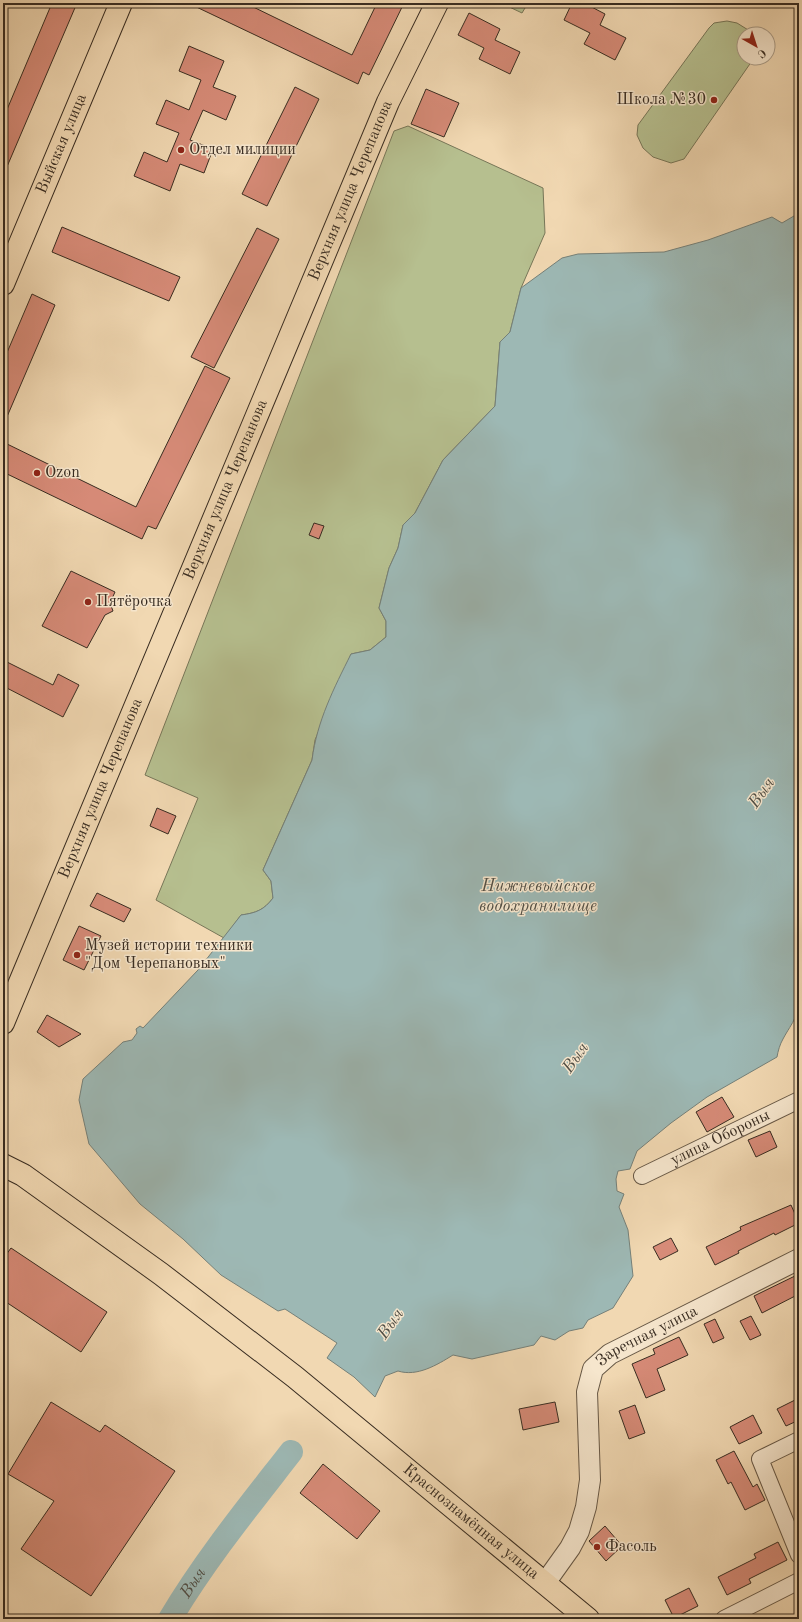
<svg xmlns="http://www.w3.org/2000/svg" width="802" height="1622" font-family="'Old Standard TT',serif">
	<rect width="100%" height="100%" fill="#f1d8b2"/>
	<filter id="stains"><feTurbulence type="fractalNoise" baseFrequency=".005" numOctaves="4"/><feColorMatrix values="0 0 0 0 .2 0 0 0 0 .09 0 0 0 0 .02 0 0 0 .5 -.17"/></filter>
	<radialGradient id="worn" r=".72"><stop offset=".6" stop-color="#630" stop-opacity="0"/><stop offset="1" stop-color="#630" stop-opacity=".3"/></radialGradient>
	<g fill="#b6bf8f" stroke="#777658">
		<polygon points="501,3 528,3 522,13"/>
		<polygon points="727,21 737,23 753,33 744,34 744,58 754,58 684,159 671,163 653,157 643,148 637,135 638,125 709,28 714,23"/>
		<path d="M408 126 543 188 545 233 521 288 510 332 500 342 495 406 443 460 415 513 403 525 398 548 389 568 379 608 386 621V637L370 650 351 654 315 740 312 760 263 870 271 881 273 898C264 910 256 913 241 915L224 938 156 900 198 798 145 775 394 131Z"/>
	</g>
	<path fill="#9db8b4" stroke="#758079" d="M799 202V990L795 994C802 1014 792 1022 783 1039 780 1044 778 1051 777 1057L707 1097 671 1123 637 1151 630 1169 618 1171 616 1179 617 1191 624 1194 619 1207 628 1230 633 1276 613 1308 588 1320 583 1328 569 1331 555 1340 541 1336 534 1345 472 1359 453 1355C437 1365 417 1377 398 1371L385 1376 375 1397 354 1377 327 1358 337 1343 285 1309 278 1311 221 1275 183 1239 140 1204 89 1144 79 1100 83 1079 123 1042 132 1040 137 1033 136 1029 140 1026 143 1028 198 970 241 915C256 913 264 910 273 898L271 881 263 870 312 760C317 721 334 688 351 654L370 650 386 637V621L379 608 389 568 398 548 403 525 415 513 443 460 495 406 500 342 510 332 521 288 562 258 578 254 664 252 708 240 772 217 782 223 799 213 797 203Z"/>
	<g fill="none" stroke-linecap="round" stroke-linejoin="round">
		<path stroke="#9db8b4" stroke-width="24" id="s1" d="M170 1619C205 1560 249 1506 291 1452"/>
	</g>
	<g fill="#d78b78" stroke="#382c21">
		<polygon points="52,3 77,3 3,176 3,119"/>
		<polygon points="188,3 245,3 352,55 377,3 404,3 369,75 363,72 358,84"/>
		<polygon points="572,3 584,3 605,14 600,25 626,38 615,60 584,44 590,33 564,20"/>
		<polygon points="469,13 500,29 495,40 520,52 510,74 479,59 484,48 458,35"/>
		<polygon points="189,46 224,61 213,87 236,96 226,120 203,110 190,140 213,149 204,173 180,164 170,191 134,176 144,152 167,162 179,133 156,124 166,100 189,110 201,80 179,71"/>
		<polygon points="295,87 319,99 267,206 242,194"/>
		<polygon points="426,89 459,103 444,137 411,124"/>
		<polygon points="62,227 180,277 169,301 52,252"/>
		<polygon points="257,228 279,239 214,368 191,357"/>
		<polygon points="32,294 55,305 3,426 3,362"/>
		<polygon points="205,366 230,378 156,529 148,526 142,539 3,472 3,442 136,507"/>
		<polygon points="314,523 324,526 319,539 309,535"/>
		<polygon points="71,571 115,592 110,603 113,611 105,615 87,648 42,626"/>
		<polygon points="3,660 53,685 58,674 79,685 63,717 3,686"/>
		<polygon points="157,808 176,816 168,834 150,826"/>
		<polygon points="97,893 131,909 124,922 90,906"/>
		<polygon points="79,926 101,936 84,970 63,960"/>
		<polygon points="47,1015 81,1034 59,1047 37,1032"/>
		<polygon points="722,1097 734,1117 707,1132 696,1112"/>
		<polygon points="770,1131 777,1147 756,1157 748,1140"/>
		<polygon points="791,1205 799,1223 775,1235 774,1233 738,1251 739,1253 715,1265 706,1247 741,1230 740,1227"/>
		<polygon points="671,1238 678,1251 660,1260 653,1247"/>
		<polygon points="11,1248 107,1312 81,1352 3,1300 3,1259"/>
		<polygon points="799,1274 799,1294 762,1313 754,1296"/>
		<polygon points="751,1316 761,1335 750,1340 740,1321"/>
		<polygon points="715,1319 724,1338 713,1343 704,1324"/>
		<polygon points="679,1337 688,1355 657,1369 665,1390 646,1398 632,1364 655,1354 653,1349"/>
		<polygon points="799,1398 799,1420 786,1426 777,1409"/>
		<polygon points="51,1402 100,1432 105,1425 175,1471 91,1596 21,1549 54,1501 8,1474"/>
		<polygon points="555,1402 559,1422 523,1430 519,1409"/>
		<polygon points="635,1405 645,1433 629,1439 619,1411"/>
		<polygon points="753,1415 762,1433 739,1444 730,1427"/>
		<polygon points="734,1451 753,1487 757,1484 765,1500 745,1510 731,1482 728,1484 716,1460"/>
		<polygon points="323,1464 380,1511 357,1539 300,1493"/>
		<polygon points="605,1526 622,1546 606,1561 589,1541"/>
		<polygon points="778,1542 787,1560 749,1579 751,1583 727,1595 718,1577 756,1558 754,1554"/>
		<polygon points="689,1588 698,1606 674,1618 665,1600"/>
	</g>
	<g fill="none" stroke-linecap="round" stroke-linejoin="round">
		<defs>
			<g id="minor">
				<path id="s2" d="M642 1176 799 1100"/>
				<polyline points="799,1440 760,1459 799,1555"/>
				<polyline points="724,1619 799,1581"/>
			</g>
			<g id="tertiary">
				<path id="s3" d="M545 1583 570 1548 579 1531 586 1507 590 1480 587 1392 593 1369 610 1354 799 1259"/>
			</g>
			<g id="primary">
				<path id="s4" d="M3 284 121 3"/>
				<path id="s5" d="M3 1023 388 102 437 3"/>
				<path id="s6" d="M3 1165 23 1175 161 1274 295 1377 588 1619"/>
			</g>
		</defs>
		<use href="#minor" stroke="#665745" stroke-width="18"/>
		<use href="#tertiary" stroke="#665745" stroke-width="22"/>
		<use href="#primary" stroke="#382c21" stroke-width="24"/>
		<use href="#minor" stroke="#f6e6cd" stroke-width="16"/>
		<use href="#tertiary" stroke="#f6e6cd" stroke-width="20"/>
		<use href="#primary" stroke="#f1d8b2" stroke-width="22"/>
	</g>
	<g fill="#8f2418" stroke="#f6e6cd" stroke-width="1.5">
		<circle cx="714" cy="100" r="4"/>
		<circle cx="181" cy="150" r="4"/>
		<circle cx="37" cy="473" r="4"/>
		<circle cx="88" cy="602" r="4"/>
		<circle cx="77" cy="955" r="4"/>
		<circle cx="597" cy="1547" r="4"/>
	</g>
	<g text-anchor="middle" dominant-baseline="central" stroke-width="3" stroke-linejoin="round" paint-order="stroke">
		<g font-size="16" fill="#382c21" stroke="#f6e6cd" text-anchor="start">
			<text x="706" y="100" text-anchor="end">Школа №30</text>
			<text x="189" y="150">Отдел милиции</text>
			<text x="45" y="473">Ozon</text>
			<text x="96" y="602">Пятёрочка</text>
			<text x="85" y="946">Музей истории техники<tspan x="85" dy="18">"Дом Черепановых"</tspan></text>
			<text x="605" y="1547">Фасоль</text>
		</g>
		<g font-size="16" fill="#382c21" stroke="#f6e6cd">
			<text stroke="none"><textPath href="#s4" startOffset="152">Выйская улица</textPath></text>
			<text stroke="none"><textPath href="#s5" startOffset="902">Верхняя улица Черепанова</textPath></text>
			<text stroke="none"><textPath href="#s5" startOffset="578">Верхняя улица Черепанова</textPath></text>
			<text stroke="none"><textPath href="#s5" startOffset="254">Верхняя улица Черепанова</textPath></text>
			<text stroke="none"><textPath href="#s2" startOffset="87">улица Обороны</textPath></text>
			<text stroke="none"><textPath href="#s3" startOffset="290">Заречная улица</textPath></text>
			<text stroke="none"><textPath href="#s6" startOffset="589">Краснознамённая улица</textPath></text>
		</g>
		<g font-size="17" font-style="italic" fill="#514f46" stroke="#f6e6cd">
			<text transform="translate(762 793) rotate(-55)">Выя</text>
			<text x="538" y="886">Нижневыйское<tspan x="538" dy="20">водохранилище</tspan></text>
			<text transform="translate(576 1058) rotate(-55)">Выя</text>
			<text transform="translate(391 1324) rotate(-55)">Выя</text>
			<text stroke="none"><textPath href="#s1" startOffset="43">Выя</textPath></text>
		</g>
	</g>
	<rect width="802" height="1622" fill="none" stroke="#f1d8b2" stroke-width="16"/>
	<rect x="4" y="4" width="794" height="1614" fill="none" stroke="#382c21" stroke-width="2"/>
	<rect x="8" y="8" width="786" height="1606" fill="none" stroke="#382c21"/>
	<g transform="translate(756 46) rotate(141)"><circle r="19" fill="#f6e6cd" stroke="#aa9c88"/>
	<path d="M0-3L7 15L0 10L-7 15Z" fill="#8f2418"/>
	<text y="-6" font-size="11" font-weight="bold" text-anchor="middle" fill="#382c21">С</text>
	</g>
	<rect width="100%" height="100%" filter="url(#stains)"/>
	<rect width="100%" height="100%" fill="url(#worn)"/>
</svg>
